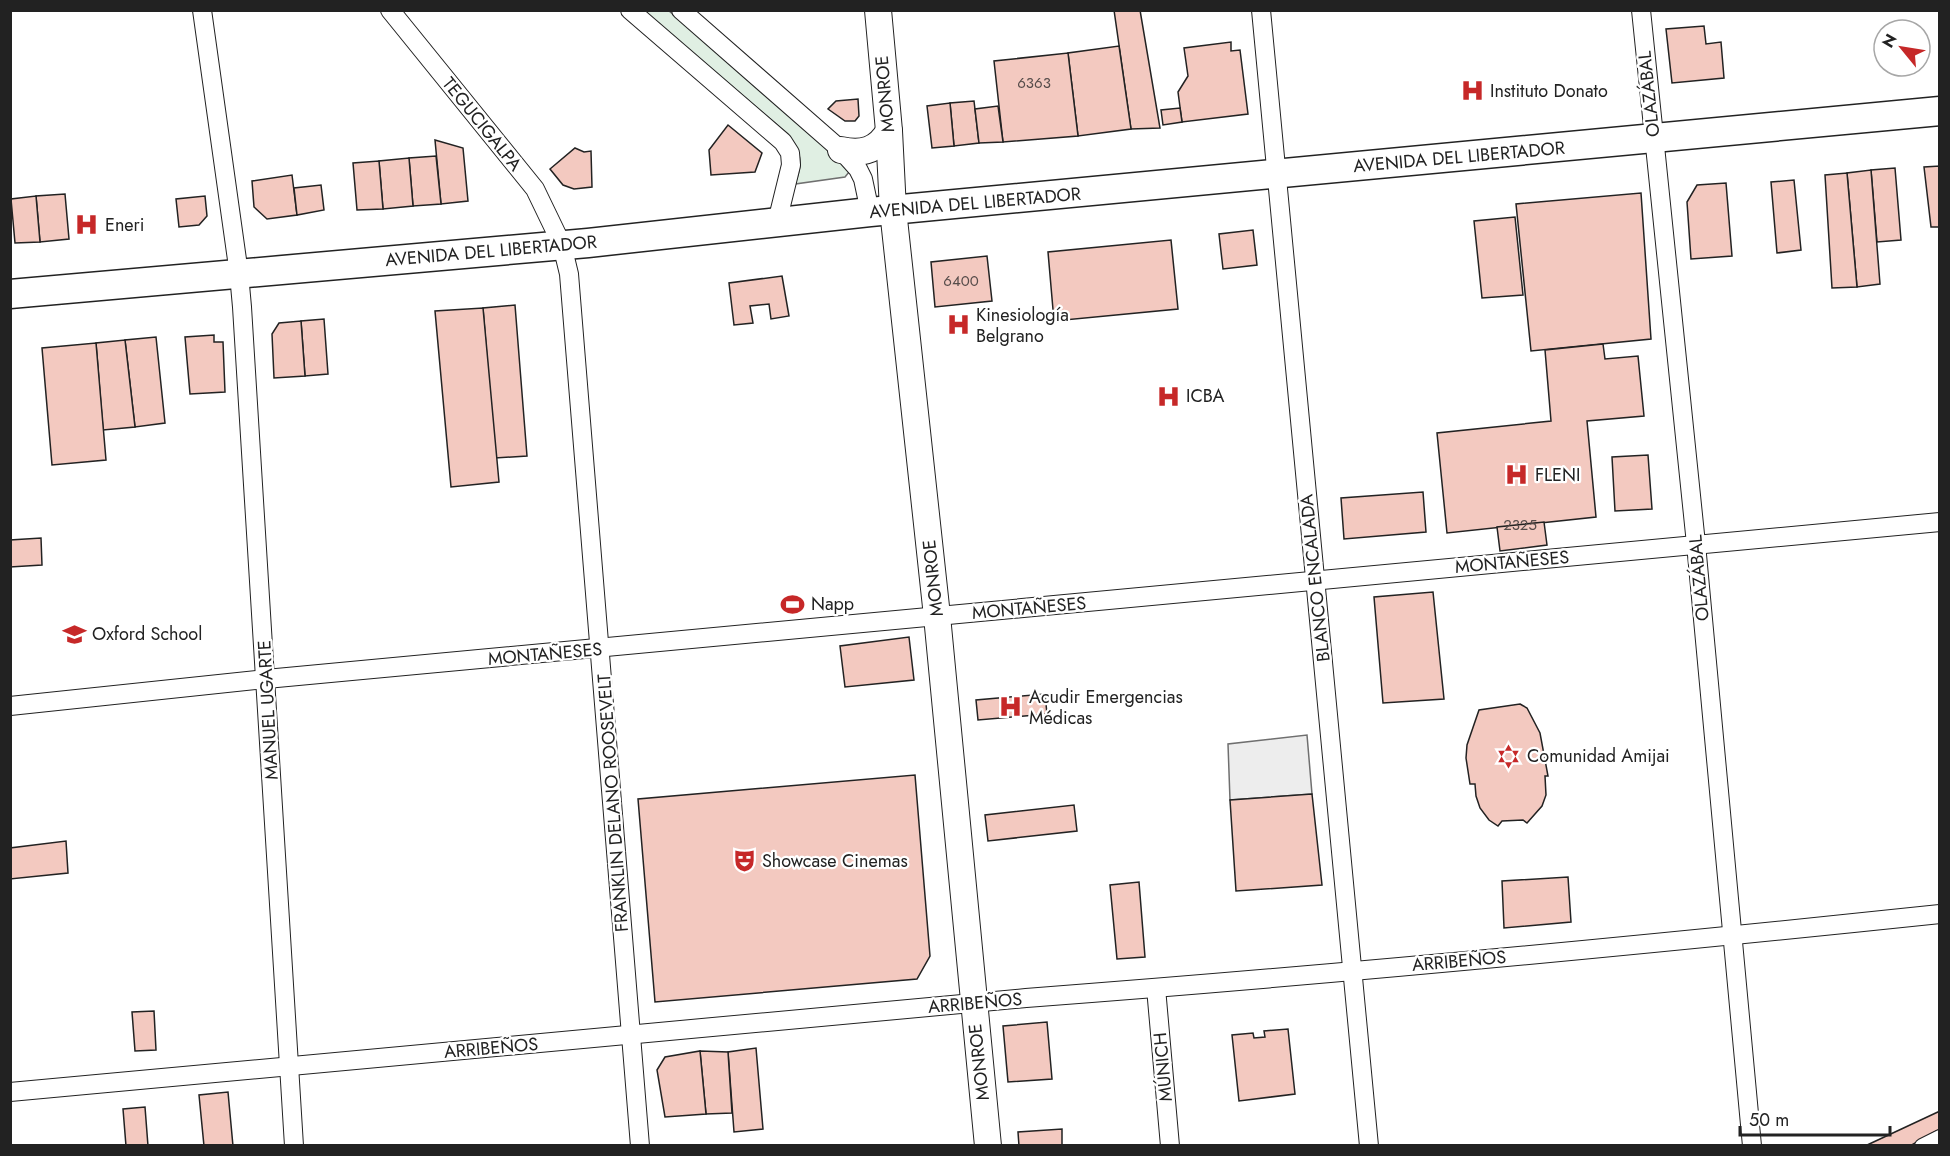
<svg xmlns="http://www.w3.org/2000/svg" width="1950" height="1156" font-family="Jost,sans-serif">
	<rect width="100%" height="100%" fill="#fff"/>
	<path fill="#e0efe3" stroke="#6f6f6f" stroke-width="1.5" d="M643 11H669L849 162V172L845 177 795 184C804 161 801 154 788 134Z"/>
	<polygon fill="#ededed" stroke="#6f6f6f" stroke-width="1.5" points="1307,735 1312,794 1230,800 1228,744"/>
	<g fill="#f3c9c0" stroke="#222" stroke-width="1.5">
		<polygon points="1114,10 1140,10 1160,128 1131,129"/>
		<polygon points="1704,26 1706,44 1721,42 1724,78 1672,83 1666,29"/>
		<polygon points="1231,42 1231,51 1240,50 1248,114 1182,122 1178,92 1188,76 1184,48"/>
		<polygon points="1119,46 1131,129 1078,136 1068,53"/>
		<polygon points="1068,53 1078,136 1003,142 994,61"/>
		<polygon points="858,99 859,116 855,121 845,121 828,109 836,101"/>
		<polygon points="974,101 979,143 954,146 950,103"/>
		<polygon points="950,103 954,146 932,148 927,106"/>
		<polygon points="998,106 1003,142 979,143 975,109"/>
		<polygon points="1180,108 1182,122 1163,125 1161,110"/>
		<polygon points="728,125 762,153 755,172 711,175 709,150"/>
		<polygon points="435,140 463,148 468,201 441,204"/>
		<polygon points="575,148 584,152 591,151 592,187 574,189 563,185 550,169"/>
		<polygon points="436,156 441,204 413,206 409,158"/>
		<polygon points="409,158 413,206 383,209 379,161"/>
		<polygon points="379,161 383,209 357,210 353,163"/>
		<polygon points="1940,166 1940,227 1931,227 1924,167"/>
		<polygon points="1895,168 1901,240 1877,242 1871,170"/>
		<polygon points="1871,170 1880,284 1857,287 1847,173"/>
		<polygon points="1847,173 1857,287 1832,288 1825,175"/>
		<polygon points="292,175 297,215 267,219 254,207 252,181"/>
		<polygon points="1794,180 1801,250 1777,253 1771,182"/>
		<polygon points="1726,183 1732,256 1691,259 1687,202 1697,185"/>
		<polygon points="321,185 324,210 297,215 294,188"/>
		<polygon points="1641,193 1651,339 1531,351 1516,204"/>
		<polygon points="65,194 69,239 40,242 36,196"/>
		<polygon points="36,196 40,242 15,243 11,199"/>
		<polygon points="205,196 207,216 199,225 179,227 176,199"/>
		<polygon points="1515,217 1523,295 1482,298 1474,221"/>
		<polygon points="1253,230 1257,265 1223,269 1219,234"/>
		<polygon points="1171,240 1178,309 1054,321 1048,252"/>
		<polygon points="987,256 992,301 935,307 931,262"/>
		<polygon points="782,276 789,316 771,319 769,304 750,306 753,323 734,325 729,283"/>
		<polygon points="515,305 527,456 495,458 483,308"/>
		<polygon points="483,308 499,482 451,487 435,311"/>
		<polygon points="324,319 328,374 305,376 301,321"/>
		<polygon points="301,321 305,376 274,378 272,334 279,323"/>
		<polygon points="214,335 214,342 223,342 225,392 190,394 185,337"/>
		<polygon points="156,337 165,423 135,427 125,340"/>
		<polygon points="125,340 135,427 103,430 96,343"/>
		<polygon points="96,343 106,460 52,465 42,348"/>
		<polygon points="1603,344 1605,359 1638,356 1644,416 1587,421 1596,517 1447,533 1437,433 1551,421 1545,350"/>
		<polygon points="1648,455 1652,509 1615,511 1612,457"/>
		<polygon points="1423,492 1426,532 1344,539 1341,498"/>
		<polygon points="1544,522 1547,545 1500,551 1497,527"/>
		<polygon points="41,538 42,565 10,567 10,540"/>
		<polygon points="1433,592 1444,699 1383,703 1374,597"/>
		<polygon points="909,637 914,680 845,687 840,646"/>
		<polygon points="1045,694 1047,714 978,720 976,700"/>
		<polygon points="1520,704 1527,708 1540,733 1548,776 1545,776 1546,795 1542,806 1527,823 1523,820 1502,821 1498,826 1489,820 1480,808 1476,796 1475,784 1470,784 1466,758 1467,745 1479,710"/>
		<polygon points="915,775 930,956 917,979 655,1002 638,799"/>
		<polygon points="1312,794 1322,885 1236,891 1230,800"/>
		<polygon points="1074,805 1077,831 988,841 985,815"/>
		<polygon points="66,841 68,873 10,879 10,848"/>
		<polygon points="1568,877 1571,922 1504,928 1502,881"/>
		<polygon points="1139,882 1145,957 1117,959 1110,885"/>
		<polygon points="154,1011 156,1050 135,1051 132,1012"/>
		<polygon points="1047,1022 1052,1079 1008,1082 1003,1026"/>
		<polygon points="1288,1029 1295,1094 1239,1101 1232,1035 1253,1033 1254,1038 1265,1037 1264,1031"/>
		<polygon points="756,1048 763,1129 734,1132 728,1052"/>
		<polygon points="700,1051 728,1052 732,1113 706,1114"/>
		<polygon points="700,1051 706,1114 665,1117 657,1070 665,1057"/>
		<polygon points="228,1092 233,1146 204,1146 199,1095"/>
		<polygon points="145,1107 148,1146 126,1146 123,1109"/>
		<polygon points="1940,1111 1940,1129 1910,1146 1865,1146"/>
		<polygon points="1062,1129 1062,1146 1019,1146 1018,1132"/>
	</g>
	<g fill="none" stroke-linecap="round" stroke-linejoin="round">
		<defs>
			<polyline id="pedestrian" points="1922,1146 1940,1137"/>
			<g id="minor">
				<polyline points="202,10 239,274 242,307 294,1146"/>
				<polyline points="390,10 535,189 562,245 569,274 640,1146"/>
				<polyline points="630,10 783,142 790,153 791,165 777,222"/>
				<polyline points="681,10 841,150 858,169 863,179 870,212"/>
				<polyline points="1261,10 1369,1146"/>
				<polyline points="1641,10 1696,544 1752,1146"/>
				<polyline points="10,706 266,679 1940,522"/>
				<polyline points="1156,988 1170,1146"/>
				<path d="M10 1092 1026 998C1331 975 1635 946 1940 914"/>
			</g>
			<g id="secondary">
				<polyline points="878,10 889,131 893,210 937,616 988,1146"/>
				<path d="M841 150C862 155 878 150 889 131"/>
			</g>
			<polyline id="primary" points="10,294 588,243 870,212 1940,111"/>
		</defs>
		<use href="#pedestrian" stroke="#222" stroke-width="16"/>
		<use href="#minor" stroke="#222" stroke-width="20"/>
		<use href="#secondary" stroke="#222" stroke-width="28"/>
		<use href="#primary" stroke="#222" stroke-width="31"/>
		<use href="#pedestrian" stroke="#fff" stroke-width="14"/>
		<use href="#minor" stroke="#fff" stroke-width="18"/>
		<use href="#secondary" stroke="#fff" stroke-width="26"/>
		<use href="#primary" stroke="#fff" stroke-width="28"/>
	</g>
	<defs>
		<symbol id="hospital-bare" viewBox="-9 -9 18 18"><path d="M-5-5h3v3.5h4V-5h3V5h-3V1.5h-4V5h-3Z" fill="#c62828" stroke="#fff" stroke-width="2.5" paint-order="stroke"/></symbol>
		<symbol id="stadium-bare" viewBox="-9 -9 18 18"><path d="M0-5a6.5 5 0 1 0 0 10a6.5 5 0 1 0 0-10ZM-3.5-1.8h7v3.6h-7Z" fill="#c62828" stroke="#fff" stroke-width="2.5" paint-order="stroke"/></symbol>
		<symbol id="school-bare" viewBox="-9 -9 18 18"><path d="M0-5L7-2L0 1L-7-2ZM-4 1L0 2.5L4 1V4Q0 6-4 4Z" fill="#c62828" stroke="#fff" stroke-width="2.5" paint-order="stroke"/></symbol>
		<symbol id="synagogue-bare" viewBox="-9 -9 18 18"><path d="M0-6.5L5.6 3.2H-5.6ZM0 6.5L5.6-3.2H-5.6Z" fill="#c62828" stroke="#fff" stroke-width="2.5" paint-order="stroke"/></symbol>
		<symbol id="theatre-bare" viewBox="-9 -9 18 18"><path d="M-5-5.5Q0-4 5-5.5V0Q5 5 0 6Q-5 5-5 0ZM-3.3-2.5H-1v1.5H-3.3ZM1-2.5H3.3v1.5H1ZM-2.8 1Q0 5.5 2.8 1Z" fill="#c62828" stroke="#fff" stroke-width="2.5" paint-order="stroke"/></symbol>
	</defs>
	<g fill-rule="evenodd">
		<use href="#hospital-bare" x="1456" y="74" width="33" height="33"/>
		<use href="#hospital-bare" x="70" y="208" width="33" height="33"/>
		<use href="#hospital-bare" x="942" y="308" width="33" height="33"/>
		<use href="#hospital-bare" x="1152" y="380" width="33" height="33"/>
		<use href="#hospital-bare" x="1500" y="458" width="33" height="33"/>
		<use href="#stadium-bare" x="776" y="588" width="33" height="33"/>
		<use href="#school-bare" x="58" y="618" width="33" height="33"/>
		<use href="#hospital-bare" x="994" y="690" width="33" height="33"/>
		<use href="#synagogue-bare" x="1492" y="740" width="33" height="33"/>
		<use href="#theatre-bare" x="728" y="844" width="33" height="33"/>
	</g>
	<g text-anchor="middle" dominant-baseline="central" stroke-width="4.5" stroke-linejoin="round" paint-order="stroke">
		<g font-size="15" fill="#564c4a">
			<text x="1034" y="83">6363</text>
			<text x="961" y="281">6400</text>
			<text x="1520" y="525">2325</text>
		</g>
		<g font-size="18" fill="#222" stroke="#fff" text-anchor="start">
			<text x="1490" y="91">Instituto Donato</text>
			<text x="105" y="225">Eneri</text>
			<text x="976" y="315">Kinesiología<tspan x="976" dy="21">Belgrano</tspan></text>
			<text x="1186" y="396">ICBA</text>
			<text x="1535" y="475">FLENI</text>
			<text x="811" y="604">Napp</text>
			<text x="92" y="634">Oxford School</text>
			<text x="1029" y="697">Acudir Emergencias<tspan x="1029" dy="21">Médicas</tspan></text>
			<text x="1527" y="756">Comunidad Amijai</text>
			<text x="762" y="861">Showcase Cinemas</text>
		</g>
		<g font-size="18" fill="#222" stroke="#fff">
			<text transform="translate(885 94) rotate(-95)">MONROE</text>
			<text transform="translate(1649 94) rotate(-96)">OLAZÁBAL</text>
			<text transform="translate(482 124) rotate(51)">TEGUCIGALPA</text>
			<text transform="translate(1459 157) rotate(-5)">AVENIDA DEL LIBERTADOR</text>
			<text transform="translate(975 203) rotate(-5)">AVENIDA DEL LIBERTADOR</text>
			<text transform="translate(491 251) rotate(-5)">AVENIDA DEL LIBERTADOR</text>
			<text transform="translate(1512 562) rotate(-5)">MONTAÑESES</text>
			<text transform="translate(933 578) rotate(-96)">MONROE</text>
			<text transform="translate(1315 578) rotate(-96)">BLANCO ENCALADA</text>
			<text transform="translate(1699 578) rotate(-95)">OLAZÁBAL</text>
			<text transform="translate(1029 608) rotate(-5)">MONTAÑESES</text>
			<text transform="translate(545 654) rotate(-5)">MONTAÑESES</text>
			<text transform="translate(268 710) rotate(-93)">MANUEL UGARTE</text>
			<text transform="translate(613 803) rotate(-94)">FRANKLIN DELANO ROOSEVELT</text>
			<text transform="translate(1459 961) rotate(-5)">ARRIBEÑOS</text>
			<text transform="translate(975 1003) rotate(-5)">ARRIBEÑOS</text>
			<text transform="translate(491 1048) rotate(-5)">ARRIBEÑOS</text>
			<text transform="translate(979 1062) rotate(-96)">MONROE</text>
			<text transform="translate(1163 1067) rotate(-95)">MÚNICH</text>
		</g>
	</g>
	<rect width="1950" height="1156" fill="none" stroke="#222222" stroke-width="24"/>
	<g transform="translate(1902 48) rotate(300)"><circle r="28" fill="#ffffff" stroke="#a7a7a7" stroke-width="1.5"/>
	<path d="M0-4.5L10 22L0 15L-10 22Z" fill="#c62828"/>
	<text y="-9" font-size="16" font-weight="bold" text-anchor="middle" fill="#222222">N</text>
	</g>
	<path d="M1740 1126v9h150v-9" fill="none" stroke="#222222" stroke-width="3"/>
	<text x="1749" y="1126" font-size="18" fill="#222222" stroke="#ffffff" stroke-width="4.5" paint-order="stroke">50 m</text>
</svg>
